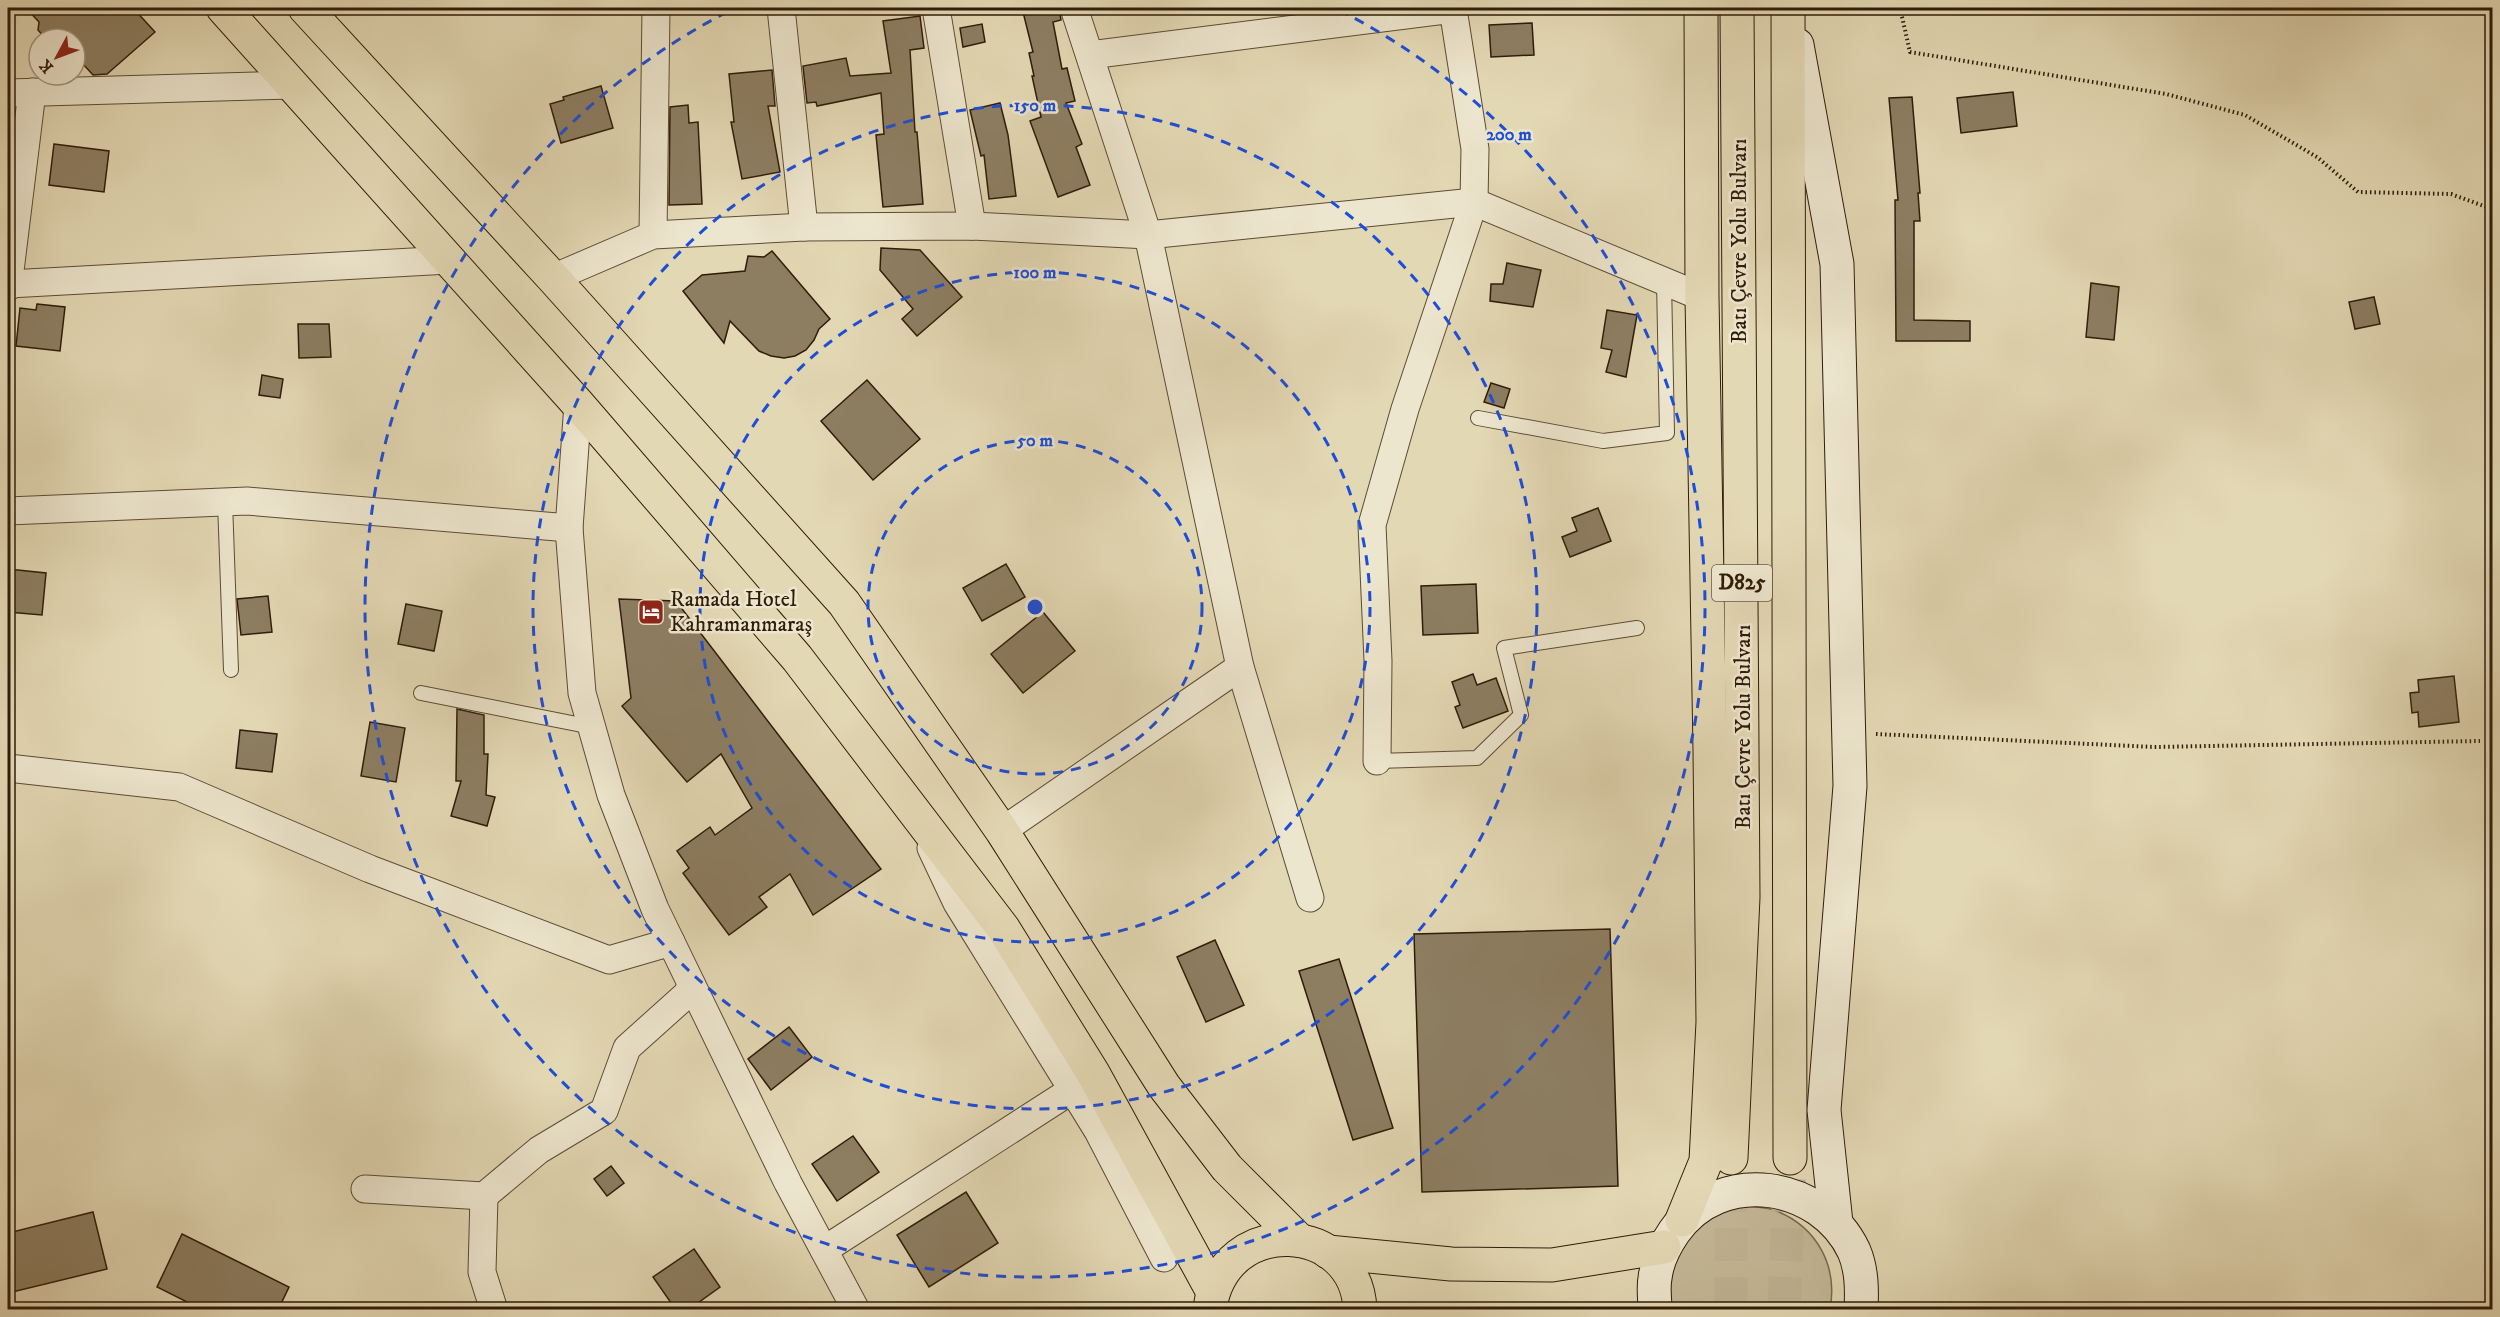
<svg xmlns="http://www.w3.org/2000/svg" width="2500" height="1317" font-family="'IM FELL DW Pica',serif">
	<rect width="100%" height="100%" fill="#e3d8b4"/>
	<filter id="stains"><feTurbulence type="fractalNoise" baseFrequency=".00333" numOctaves="4"/><feColorMatrix values="0 0 0 0 .2 0 0 0 0 .09 0 0 0 0 .02 0 0 0 .5 -.17"/></filter>
	<radialGradient id="worn" r=".72"><stop offset=".6" stop-color="#630" stop-opacity="0"/><stop offset="1" stop-color="#630" stop-opacity=".3"/></radialGradient>
	<path fill="#c4b897" stroke="#7a6a50" stroke-width="1.5" d="M1747 1206C1756 1207 1766 1207 1774 1210 1817 1226 1838 1266 1830 1309L1669 1310V1264L1681 1241 1721 1211Z"/>
	<g fill="#8d7e62" stroke="#2f1c09" stroke-width="1.5">
		<polygon points="26,8 133,8 155,32 107,74 93,75 83,64 75,66 75,39 46,39 38,30 39,22"/>
		<polygon points="1022,8 1059,8 1061,20 1053,22 1062,69 1067,68 1075,101 1066,103 1082,144 1076,147 1090,185 1058,197 1030,121 1041,117 1032,76 1034,76 1029,53 1033,52"/>
		<polygon points="920,16 924,48 910,50 915,132 917,132 923,204 883,207 876,135 884,134 881,93 817,106 816,102 807,103 803,66 846,58 850,76 891,73 883,21"/>
		<polygon points="1532,23 1534,55 1491,57 1489,25"/>
		<polygon points="982,24 985,42 963,47 960,28"/>
		<polygon points="772,70 775,106 768,106 780,172 742,179 731,122 734,122 729,74"/>
		<polygon points="601,86 613,128 561,143 550,104 564,100 563,97"/>
		<polygon points="2013,92 2017,126 1961,133 1957,98"/>
		<polygon points="1912,97 1920,193 1918,193 1920,221 1914,221 1914,320 1970,321 1970,341 1896,341 1895,200 1898,200 1889,98"/>
		<polygon points="1000,103 1008,135 1016,196 989,199 984,155 981,156 970,110"/>
		<polygon points="688,105 689,123 698,122 702,204 669,205 670,107"/>
		<polygon points="54,144 109,151 104,192 49,185"/>
		<polygon points="881,248 920,250 962,297 917,336 902,319 913,309 880,270"/>
		<polygon points="772,251 830,319 819,329 814,340 806,350 795,356 784,358 771,356 759,351 730,321 724,343 683,291 702,275 745,271 748,256 764,257"/>
		<polygon points="1507,263 1541,270 1533,307 1490,301 1491,284 1503,284"/>
		<polygon points="2091,283 2119,287 2114,340 2086,337"/>
		<polygon points="2374,297 2380,324 2355,329 2349,302"/>
		<polygon points="37,304 65,307 60,351 16,346 20,308 36,310"/>
		<polygon points="1607,310 1637,315 1626,377 1606,372 1612,350 1601,348"/>
		<polygon points="298,324 329,324 331,357 299,358"/>
		<polygon points="262,375 283,379 280,398 259,395"/>
		<polygon points="867,380 920,439 873,480 821,421"/>
		<polygon points="1491,383 1510,389 1504,408 1484,402"/>
		<polygon points="1598,508 1611,541 1570,557 1562,537 1577,531 1572,518"/>
		<polygon points="1006,564 1025,597 982,621 963,588"/>
		<polygon points="8,569 46,573 42,615 8,612"/>
		<polygon points="1476,584 1478,633 1423,635 1421,586"/>
		<polygon points="268,596 272,632 241,635 237,599"/>
		<polygon points="619,599 676,601 881,869 813,915 790,874 759,897 767,907 729,935 683,873 689,868 677,851 710,827 715,835 752,808 721,754 687,782 622,706 631,698"/>
		<polygon points="406,604 442,611 434,651 398,644"/>
		<polygon points="1043,612 1075,651 1023,693 991,654"/>
		<polygon points="1473,674 1477,685 1496,678 1508,711 1463,728 1455,707 1460,705 1452,682"/>
		<polygon points="2454,676 2459,722 2419,727 2418,712 2412,713 2410,693 2419,692 2418,680"/>
		<polygon points="457,709 484,715 484,754 488,754 486,795 495,797 487,826 451,816 461,781 456,781"/>
		<polygon points="370,722 405,728 396,782 361,776"/>
		<polygon points="240,730 277,734 272,772 236,768"/>
		<polygon points="1610,929 1618,1186 1422,1192 1414,934"/>
		<polygon points="1215,940 1244,1005 1206,1022 1177,957"/>
		<polygon points="1339,959 1393,1128 1353,1140 1299,971"/>
		<polygon points="789,1027 812,1057 771,1090 748,1059"/>
		<polygon points="853,1136 879,1172 837,1201 812,1164"/>
		<polygon points="611,1166 624,1183 607,1196 594,1179"/>
		<polygon points="966,1192 998,1243 929,1287 897,1235"/>
		<polygon points="93,1212 107,1269 8,1293 8,1233"/>
		<polygon points="182,1234 289,1287 278,1310 203,1310 157,1287"/>
		<polygon points="694,1249 720,1287 688,1310 676,1310 653,1277"/>
	</g>
	<g fill="none" stroke-linecap="round" stroke-linejoin="round">
		<g stroke="#bfb292" stroke-width="33" stroke-dasharray="33 16" stroke-linecap="butt">
			<polyline points="1731,1310 1731,1166"/>
			<polyline points="1784,1310 1790,1158"/>
		</g>
		<defs>
			<g id="lane">
				<polyline points="1478,418 1603,441 1667,433 1664,281"/>
				<polyline points="225,502 231,670"/>
				<polyline points="421,693 592,727"/>
				<polyline points="1377,761 1477,758 1521,715 1504,648 1637,628"/>
			</g>
			<g id="street">
				<polyline points="781,8 804,227"/>
				<polyline points="936,8 972,226"/>
				<polyline points="1074,8 1148,235 1240,667 1310,898"/>
				<polyline points="1090,55 1453,9 1475,149 1474,202 1405,409 1372,525 1378,661 1377,761"/>
				<polyline points="8,93 292,85"/>
				<polyline points="653,235 656,8"/>
				<polyline points="553,278 653,235 804,227 972,226 1148,235 1474,202 1702,297"/>
				<polyline points="9,284 449,260"/>
				<polyline points="8,287 32,92"/>
				<polyline points="578,404 569,528 582,693 611,795 655,909 788,1183 856,1310"/>
				<polyline points="8,511 247,501 569,528"/>
				<polyline points="8,768 179,787 370,869 609,960 671,942"/>
				<polyline points="1002,831 1240,667"/>
				<polyline points="931,848 957,903 1098,1131 1164,1258"/>
				<polyline points="365,1189 484,1196 539,1150 604,1111 627,1048 686,995 692,986"/>
				<polyline points="484,1196 482,1272 494,1310"/>
				<polyline points="824,1250 1072,1090"/>
			</g>
			<g id="secondary">
				<polyline points="1797,45 1837,264 1850,786 1824,1110 1836,1223"/>
				<path d="M1655 1310C1655 1299 1653 1288 1655 1278 1657 1261 1665 1245 1674 1232 1720 1166 1821 1181 1854 1251 1862 1270 1862 1290 1861 1310"/>
			</g>
			<g id="primary">
				<polyline points="223,8 578,404 797,658 1003,928 1093,1073 1213,1292"/>
				<polyline points="305,8 553,278 844,603 1002,831 1164,1086 1227,1168 1299,1240"/>
				<polyline points="1682,1220 1706,1161 1713,1022 1710,750 1702,297 1701,8"/>
				<polyline points="1328,1252 1451,1264 1552,1265 1664,1247"/>
				<path d="M1210 1308C1224 1212 1357 1221 1360 1310"/>
			</g>
			<g id="highway">
				<polyline points="1788,8 1790,1158"/>
				<polyline points="1731,1158 1743,897 1737,8"/>
			</g>
		</defs>
		<use href="#lane" stroke="#5c4b34" stroke-width="16"/>
		<use href="#street" stroke="#5c4b34" stroke-width="29"/>
		<use href="#secondary" stroke="#2f1c09" stroke-width="35"/>
		<use href="#primary" stroke="#2f1c09" stroke-width="35"/>
		<use href="#highway" stroke="#2f1c09" stroke-width="35"/>
		<g stroke="#2f1c09" stroke-width="4" stroke-dasharray="1.5 3" stroke-linecap="butt">
			<polyline points="1900,8 1910,52 2166,94 2245,115 2317,157 2358,192 2451,194 2492,209"/>
			<polyline points="1876,734 2154,747 2480,741"/>
		</g>
		<use href="#lane" stroke="#ede6ce" stroke-width="14"/>
		<use href="#street" stroke="#ede6ce" stroke-width="27"/>
		<use href="#secondary" stroke="#ede6ce" stroke-width="33"/>
		<use href="#primary" stroke="#e3d8b4" stroke-width="33"/>
		<use href="#highway" stroke="#e3d8b4" stroke-width="33"/>
	</g>
	<g fill="none" stroke="#1d4ed8" stroke-width="3" stroke-dasharray="10 8">
		<circle cx="1035" cy="607" r="167"/>
		<circle cx="1035" cy="607" r="335"/>
		<circle cx="1035" cy="607" r="502"/>
		<path d="M1339 10A670 670 0 1 1 731 10"/>
	</g>
	<defs>
		<symbol id="hotel-square" viewBox="-11 -11 22 22"><rect x="-9" y="-9" width="18" height="18" rx="4" fill="#8f2418" stroke="#ede6ce"/><path d="M-6-4.5h1.5V1H6V5H4.5V3h-9V5H-6ZM-4 0a1.8 1.8 0 1 1 3.6 0ZM.5 0V-2.5h3Q6-2.5 6 0Z" fill="#fff"/></symbol>
	</defs>
	<g fill-rule="evenodd">
		<use href="#hotel-square" x="636" y="597" width="30" height="30"/>
	</g>
	<g text-anchor="middle" dominant-baseline="central" stroke-width="5" stroke-linejoin="round" paint-order="stroke">
		<rect fill="#ede6ce" stroke="#685944" stroke-width="1.5" x="1712" y="565" width="60" height="36" rx="4.5"/>
		<g font-size="21" font-weight="bold" fill="#2f1c09">
			<text x="1742" y="583">D825</text>
		</g>
		<g font-size="22" fill="#2f1c09" stroke="#ede6ce">
			<text transform="translate(1739 241) rotate(-90)">Batı Çevre Yolu Bulvarı</text>
			<text transform="translate(1743 727) rotate(-90)">Batı Çevre Yolu Bulvarı</text>
		</g>
		<g font-size="22" fill="#2f1c09" stroke="#ede6ce" text-anchor="start">
			<text x="670" y="599">Ramada Hotel<tspan x="670" dy="25">Kahramanmaraş</tspan></text>
		</g>
	</g>
	<circle cx="1035" cy="607" r="9" fill="#1d4ed8" stroke="#ede6ce" stroke-width="3"/>
	<g font-size="18" text-anchor="middle" font-weight="bold" fill="#1d4ed8" stroke="#ede6ce" stroke-width="5" stroke-linejoin="round" paint-order="stroke">
		<text x="1035" y="111">150 m</text>
		<text x="1509" y="140">200 m</text>
		<text x="1035" y="278">100 m</text>
		<text x="1035" y="446">50 m</text>
	</g>
	<rect width="2500" height="1317" fill="none" stroke="#e3d8b4" stroke-width="30"/>
	<rect x="9" y="9" width="2482" height="1299" fill="none" stroke="#2f1c09" stroke-width="3"/>
	<rect x="15" y="15" width="2470" height="1287" fill="none" stroke="#2f1c09" stroke-width="1.5"/>
	<g transform="translate(57 57) rotate(229)"><circle r="28" fill="#ede6ce" stroke="#a1957f" stroke-width="1.5"/>
	<path d="M0-4.5L10 22L0 15L-10 22Z" fill="#8f2418"/>
	<text y="-9" font-size="16" font-weight="bold" text-anchor="middle" fill="#2f1c09">K</text>
	</g>
	<rect width="100%" height="100%" filter="url(#stains)"/>
	<rect width="100%" height="100%" fill="url(#worn)"/>
</svg>
